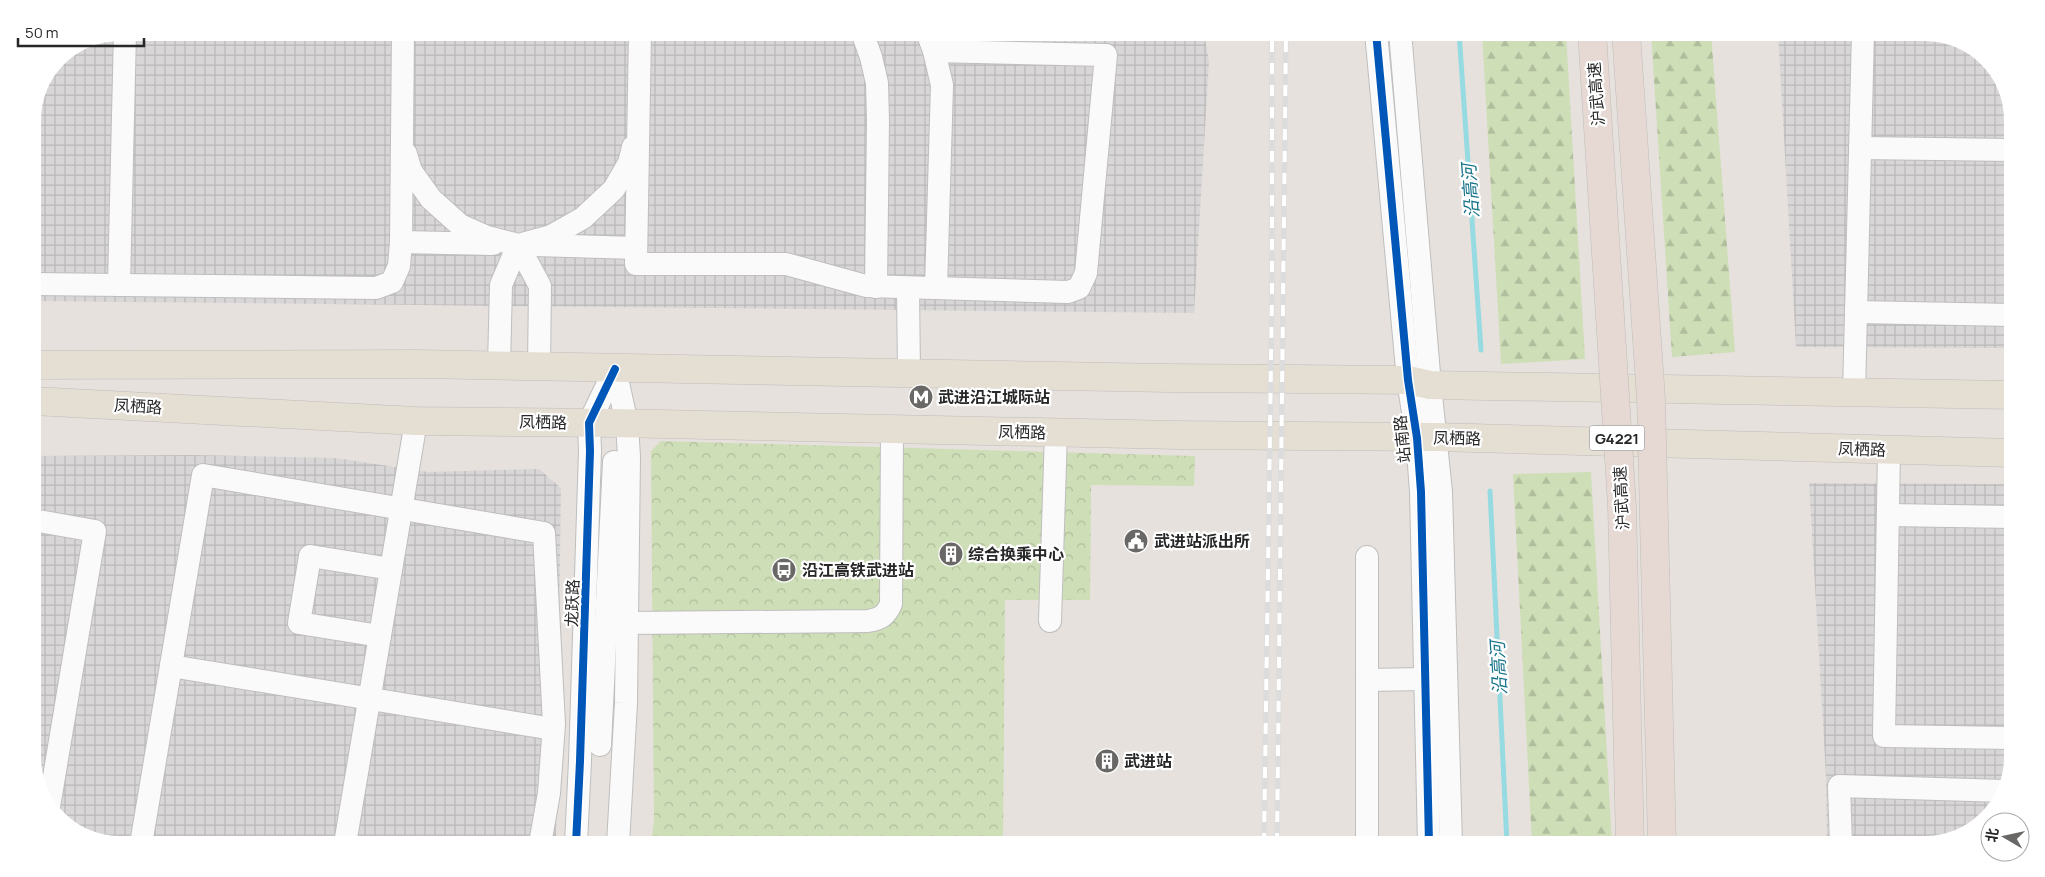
<svg xmlns="http://www.w3.org/2000/svg" width="2045" height="877" font-family="Manrope,'Noto Sans SC',sans-serif">
	<defs>
		<pattern id="industrial-grid" width="8" height="8" patternUnits="userSpaceOnUse" patternTransform="scale(1.25)"><rect width="8" height="8" fill="#d9d6d8"/><path d="M0 4h8M4 0v8" fill="none" stroke="#bab8b9"/></pattern>
		<pattern id="forest-firs" width="22" height="20" patternUnits="userSpaceOnUse" patternTransform="scale(1.25)"><rect width="22" height="20" fill="#cedeb7"/><path d="M5 1l3.5 6h-7zM16 11l3.5 6h-7z" fill="#b1be9d"/></pattern>
		<pattern id="park-crowns" width="20" height="18" patternUnits="userSpaceOnUse" patternTransform="scale(1.25)"><rect width="20" height="18" fill="#cedeb7"/><path d="M2 6a3 3 0 1 1 6 0M12 15a3 3 0 1 1 6 0" fill="none" stroke="#b1be9d"/></pattern>
	</defs>
	<rect width="100%" height="100%" fill="#e6e1dc"/>
	<g fill="url(#industrial-grid)">
		<polygon points="121,33 1204,33 1209,61 1194,313 33,301 33,115 59,58 87,39"/>
		<polygon points="1778,33 1924,33 1958,39 1997,71 2012,115 2012,348 1796,347"/>
		<polygon points="191,455 336,458 428,472 539,469 561,488 556,844 121,844 87,838 51,810 33,762 33,456"/>
		<polygon points="1809,483 2012,484 2012,756 2006,790 1974,829 1925,844 1827,844 1826,776"/>
	</g>
	<g fill="url(#forest-firs)">
		<polygon points="1482,33 1566,33 1585,359 1501,364"/>
		<polygon points="1651,33 1711,33 1735,352 1672,357"/>
		<polygon points="1591,472 1612,844 1532,844 1513,474"/>
	</g>
	<polygon fill="url(#park-crowns)" points="661,441 1195,456 1194,486 1091,485 1090,600 1005,600 1003,844 651,844 654,821 651,451"/>
	<g fill="none" stroke-linecap="round" stroke-linejoin="round">
		<g stroke="#96dae2" stroke-width="5">
			<polyline points="1459,32 1481,350"/>
			<polyline points="1490,491 1507,844"/>
		</g>
		<defs>
			<g id="minor">
				<polyline points="640,32 636,264 786,264 866,286 1068,292 1079,288 1086,273 1106,55 934,51"/>
				<polyline points="862,32 871,57 877,83 878,120 876,287"/>
				<polyline points="927,32 934,51 942,85 936,288"/>
				<polyline points="1376,32 1408,380 1417,438 1421,492 1429,844"/>
				<polyline points="1400,32 1430,385 1441,492 1451,844"/>
				<polyline points="1860,148 2012,150"/>
				<polyline points="406,154 411,171 431,199 460,225 487,237 518,245 551,236 583,218 614,189 629,163 633,147"/>
				<polyline points="401,242 493,244"/>
				<polyline points="518,245 540,286 539,367"/>
				<polyline points="535,245 636,248"/>
				<polyline points="33,284 376,288 392,282 399,266 401,242 403,32"/>
				<polyline points="119,285 125,32"/>
				<polyline points="908,288 909,374"/>
				<polyline points="1856,312 2012,315"/>
				<polyline points="499,366 501,285 518,245"/>
				<polyline points="615,369 627,424 629,457 626,703 618,844"/>
				<polyline points="1854,393 1863,32"/>
				<polyline points="1889,450 1884,736 2012,738"/>
				<polyline points="1888,515 2012,517"/>
				<polyline points="33,520 95,531 49,807"/>
				<polyline points="1367,557 1367,844"/>
				<polyline points="1050,621 1056,432"/>
				<path d="M626 623 868 621C881 619 886 615 891 604L892 429"/>
				<polyline points="380,636 299,623 310,556 391,569"/>
				<polyline points="171,666 553,729"/>
				<polyline points="1367,680 1425,679"/>
				<polyline points="600,745 614,462"/>
				<polyline points="141,844 203,475 544,533 554,724 549,793 540,844"/>
				<polyline points="345,844 416,421"/>
				<polyline points="576,844 580,761 590,451 589,423 615,369"/>
				<polyline points="1841,844 1839,786 2005,791"/>
			</g>
			<g id="major">
				<polyline points="33,365 418,364 1168,378 1408,380 1430,385 2012,395"/>
				<polyline points="33,401 416,421 615,423 1175,435 1437,437 2012,453"/>
			</g>
		</defs>
		<use href="#minor" stroke="#bfbebe" stroke-width="24"/>
		<use href="#major" stroke="#bfbdbb" stroke-width="29"/>
		<use href="#minor" stroke="#fbfafa" stroke-width="22"/>
		<use href="#major" stroke="#e4ded3" stroke-width="28"/>
		<defs>
			<g id="rail">
				<polyline points="1264,844 1272,291 1272,32"/>
				<polyline points="1277,844 1286,32"/>
			</g>
		</defs>
		<use href="#rail" stroke="#dcdcdd" stroke-width="5.5"/>
		<use href="#rail" stroke="#fff" stroke-width="4" stroke-dasharray="11" stroke-linecap="butt"/>
		<defs>
			<g id="highway-bridge">
				<polyline points="1592,32 1622,506 1630,844"/>
				<polyline points="1626,32 1651,399 1662,844"/>
			</g>
		</defs>
		<use href="#highway-bridge" stroke="#bfbdbb" stroke-width="29" stroke-linecap="butt"/>
		<use href="#highway-bridge" stroke="#e6d8d3" stroke-width="28"/>
		<defs>
			<g id="cycleway">
				<polyline points="1376,32 1408,380 1417,438 1421,492 1429,844"/>
				<polyline points="576,844 580,761 590,451 589,423 615,369"/>
			</g>
		</defs>
		<use href="#cycleway" stroke="#fff" stroke-width="11"/>
		<use href="#cycleway" stroke="#0057b8" stroke-width="8"/>
	</g>
	<defs>
		<symbol id="metro-disc" viewBox="-11 -11 22 22"><circle r="9.5" fill="#6a6866" stroke="#fff"/><path d="M-5.5 5V-5H-3L0 0L3-5H5.5V5H3V-.5L0 4L-3-.5V5Z" fill="#fff"/></symbol>
		<symbol id="civic-disc" viewBox="-11 -11 22 22"><circle r="9.5" fill="#6a6866" stroke="#fff"/><path d="M-.6-6.5H3V-4.5H.6V-3L4-1V1h2V6H-6V1h2V-1L-.6-3ZM-1.2 2.5V6h2.4V2.5Z" fill="#fff"/></symbol>
		<symbol id="building-disc" viewBox="-11 -11 22 22"><circle r="9.5" fill="#6a6866" stroke="#fff"/><path d="M-4-6H4V6H1V3H-1V6H-4ZM-2.5-4.3h1.7v1.8h-1.7ZM.8-4.3h1.7v1.8H.8ZM-2.5-1h1.7V.8h-1.7ZM.8-1h1.7V.8H.8Z" fill="#fff"/></symbol>
		<symbol id="bus-disc" viewBox="-11 -11 22 22"><circle r="9.5" fill="#6a6866" stroke="#fff"/><path d="M-5-6H5V4H4V6H2V4H-2V6H-4V4H-5ZM-3.5-4V0h7V-4ZM-3.5 1.2v1.5H-2V1.2ZM2 1.2v1.5H3.5V1.2Z" fill="#fff"/></symbol>
	</defs>
	<g fill-rule="evenodd">
		<use href="#metro-disc" x="907" y="383" width="28" height="28"/>
		<use href="#civic-disc" x="1122" y="527" width="28" height="28"/>
		<use href="#building-disc" x="937" y="540" width="28" height="28"/>
		<use href="#bus-disc" x="770" y="556" width="28" height="28"/>
		<use href="#building-disc" x="1093" y="747" width="28" height="28"/>
	</g>
	<g text-anchor="middle" dominant-baseline="central" stroke-width="4.5" stroke-linejoin="round" paint-order="stroke">
		<rect fill="#fff" stroke="#686868" stroke-width="1" x="1589.5" y="425.5" width="55" height="25" rx="4"/>
		<g font-size="15" font-weight="bold" fill="#272727">
			<text x="1617" y="438">G4221</text>
		</g>
		<g font-size="16" fill="#272727" stroke="#fff">
			<text transform="translate(1596 94) rotate(-94)">沪武高速</text>
			<text transform="translate(138 406) rotate(3)">凤栖路</text>
			<text transform="translate(543 422) rotate(1)">凤栖路</text>
			<text transform="translate(1022 432) rotate(1)">凤栖路</text>
			<text transform="translate(1457 438) rotate(1)">凤栖路</text>
			<text transform="translate(1402 439) rotate(-96)">站南路</text>
			<text transform="translate(1862 449) rotate(2)">凤栖路</text>
			<text transform="translate(1621 498) rotate(-93)">沪武高速</text>
			<text transform="translate(572 603) rotate(-88)">龙跃路</text>
		</g>
		<g font-size="16" font-weight="bold" fill="#272727" stroke="#fff" text-anchor="start">
			<text x="938" y="397">武进沿江城际站</text>
			<text x="1154" y="541">武进站派出所</text>
			<text x="968" y="554">综合换乘中心</text>
			<text x="802" y="570">沿江高铁武进站</text>
			<text x="1124" y="761">武进站</text>
		</g>
		<g font-size="18" font-style="italic" fill="#17748b" stroke="#fff">
			<text transform="translate(1470 191) rotate(-94)">沿高河</text>
			<text transform="translate(1498 668) rotate(-93)">沿高河</text>
		</g>
	</g>
	<path d="M0 0H2045V877H0ZM120 41H1925A79 79 0 0 1 2004 120V757A79 79 0 0 1 1925 836H120A79 79 0 0 1 41 757V120A79 79 0 0 1 120 41Z" fill="#fff" fill-rule="evenodd"/>
	<g transform="translate(2005 837) rotate(279)"><circle r="24" fill="#ffffff" stroke="#a9a9a9"/>
	<path d="M0-4L9 19L0 12L-9 19Z" fill="#6a6866"/>
	<text y="-8" font-size="14" font-weight="bold" text-anchor="middle" fill="#272727">北</text>
	</g>
	<path d="M18 38v8h126v-8" fill="none" stroke="#272727" stroke-width="2.5"/>
	<text x="25" y="38" font-size="15" fill="#272727" stroke="#ffffff" stroke-width="4" paint-order="stroke">50 m</text>
</svg>
